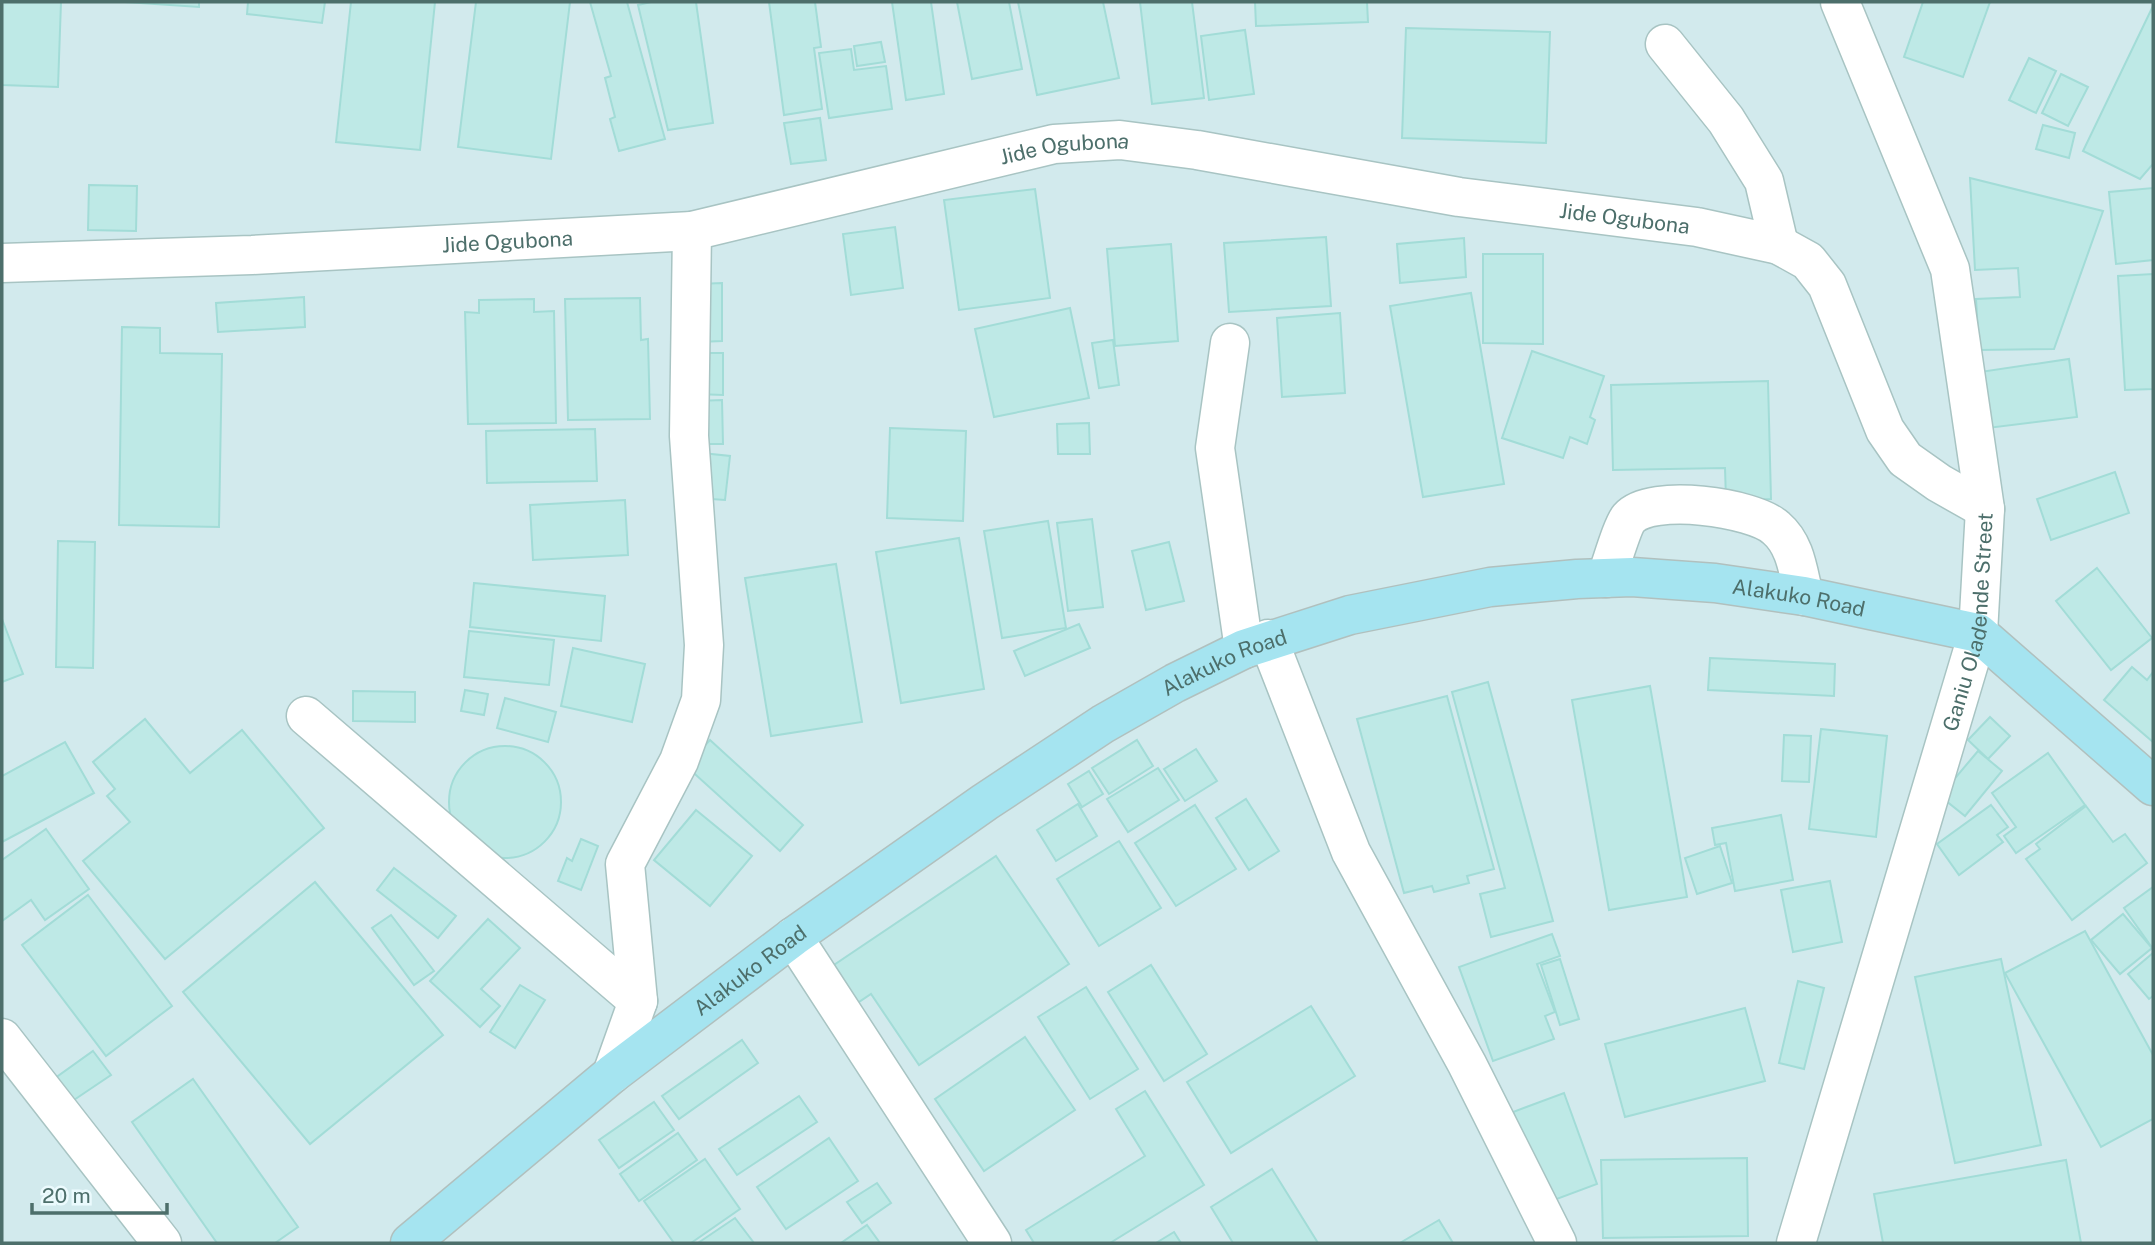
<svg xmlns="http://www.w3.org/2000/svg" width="2155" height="1245" font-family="'Public Sans',sans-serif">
	<rect width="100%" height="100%" fill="#e5f6f9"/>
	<rect fill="#d2eaed" x="2" y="2" width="2151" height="1241"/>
	<g fill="#bee9e6" stroke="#a2dcd7" stroke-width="2">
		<polygon points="2,2 61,2 58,87 2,85"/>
		<polygon points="125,2 199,2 199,7"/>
		<polygon points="248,2 325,2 322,23 247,14"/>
		<polygon points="351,2 435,2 420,150 336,142"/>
		<polygon points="476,2 570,2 551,159 458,147"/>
		<polygon points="590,2 627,2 665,139 619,151 610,119 615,117 605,78 611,76"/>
		<polygon points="651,2 696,2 713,123 668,130 638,5"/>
		<polygon points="769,2 815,2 821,47 814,48 822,109 784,115"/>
		<polygon points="892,2 931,2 944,94 906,100"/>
		<polygon points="957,2 1009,2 1022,69 972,79"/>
		<polygon points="1018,2 1103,2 1119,78 1037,95"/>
		<polygon points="1140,2 1192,2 1204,98 1152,104"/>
		<polygon points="1255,2 1367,2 1368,22 1256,26"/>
		<polygon points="1923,2 1990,2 1963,77 1904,57"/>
		<polygon points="2153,6 2153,164 2140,179 2083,151"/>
		<polygon points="1406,28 1550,32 1546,143 1402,138"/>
		<polygon points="1245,30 1254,94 1209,100 1201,36"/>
		<polygon points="881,42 885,62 857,66 854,46"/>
		<polygon points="851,49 854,70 886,66 892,109 829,118 819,53"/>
		<polygon points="2029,58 2056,71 2036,113 2009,100"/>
		<polygon points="2061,74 2088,87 2068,126 2042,113"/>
		<polygon points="820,118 826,160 791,164 784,123"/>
		<polygon points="2043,125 2075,133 2069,158 2036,149"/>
		<polygon points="1970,178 2103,211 2054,349 1979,350 1976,299 2020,297 2018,268 1975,270"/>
		<polygon points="89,185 137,186 136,231 88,230"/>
		<polygon points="2153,188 2153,260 2116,264 2109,192"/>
		<polygon points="1035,189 1050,298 959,310 944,200"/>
		<polygon points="895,227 903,288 851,295 843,234"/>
		<polygon points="1326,237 1331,306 1229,312 1224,243"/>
		<polygon points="1464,238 1466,277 1400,283 1397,244"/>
		<polygon points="1171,244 1178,341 1115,346 1107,249"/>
		<polygon points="1483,254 1543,254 1543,344 1483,343"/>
		<polygon points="2153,274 2153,389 2125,390 2118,276"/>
		<polygon points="722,283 722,341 699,342 698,284"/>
		<polygon points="1471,293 1504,484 1423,497 1390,306"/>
		<polygon points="304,297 305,327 218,332 216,303"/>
		<polygon points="640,298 641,340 648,339 650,419 568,420 565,299"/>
		<polygon points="534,299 534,312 554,311 556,423 468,424 465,312 479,313 479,300"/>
		<polygon points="1070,308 1089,398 994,417 975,329"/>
		<polygon points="1340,313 1345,393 1282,397 1277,318"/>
		<polygon points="122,327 160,328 160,353 222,354 219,527 119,525"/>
		<polygon points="1113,340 1119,385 1099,388 1092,343"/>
		<polygon points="1532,351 1604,376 1590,417 1595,420 1587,444 1570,437 1563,458 1502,438"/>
		<polygon points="697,353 723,353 723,395 697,394"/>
		<polygon points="2069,359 2077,417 1988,428 1980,372"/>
		<polygon points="1768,381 1771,499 1726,500 1725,468 1613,470 1611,385"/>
		<polygon points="722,400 723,444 697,444 697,401"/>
		<polygon points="1089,423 1090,454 1058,454 1057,424"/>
		<polygon points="890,428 966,431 963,521 887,518"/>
		<polygon points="595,429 597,481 487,483 486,431"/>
		<polygon points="702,453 730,456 725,500 697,498"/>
		<polygon points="2115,472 2129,513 2051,540 2037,499"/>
		<polygon points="625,500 628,555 533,560 530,505"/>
		<polygon points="1092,519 1103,607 1068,611 1057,523"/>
		<polygon points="1048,521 1066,628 1002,638 984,531"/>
		<polygon points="959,538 984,689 901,703 876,552"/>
		<polygon points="58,541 95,542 93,668 56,667"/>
		<polygon points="1169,542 1184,601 1146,610 1132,551"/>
		<polygon points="836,564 862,722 771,736 745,578"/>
		<polygon points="2097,568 2152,638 2111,670 2056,601"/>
		<polygon points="474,583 605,596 601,641 470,627"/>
		<polygon points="2,619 23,674 2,682"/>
		<polygon points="1079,624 1090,648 1025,676 1014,651"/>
		<polygon points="469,631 554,640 549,685 464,677"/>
		<polygon points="573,648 645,664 632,722 561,706"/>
		<polygon points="1710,658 1835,664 1834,696 1708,690"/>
		<polygon points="2132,667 2147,680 2153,672 2153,742 2104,700"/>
		<polygon points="1488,682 1553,921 1491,937 1480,894 1505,888 1452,692"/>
		<polygon points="1650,686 1687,897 1609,910 1572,700"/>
		<polygon points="465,690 488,694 484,715 461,711"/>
		<polygon points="353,691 415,692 415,722 353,721"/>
		<polygon points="1447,696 1494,869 1467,876 1469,883 1434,892 1432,886 1404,893 1357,719"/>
		<polygon points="505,698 556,712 548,742 497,728"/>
		<polygon points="1990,717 2010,736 1988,759 1968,740"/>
		<polygon points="145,719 190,773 242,730 324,828 165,959 83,861 130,822 107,796 115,789 93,762"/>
		<polygon points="1821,729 1887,736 1876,837 1809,829"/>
		<polygon points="1784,735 1811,736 1809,782 1782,781"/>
		<polygon points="710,740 803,825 780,851 686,766"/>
		<polygon points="1137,740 1153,766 1109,794 1092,768"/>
		<polygon points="65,742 94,793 2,842 2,776"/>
		<circle cx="505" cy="802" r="56"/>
		<polygon points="1196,749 1217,781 1185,801 1164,769"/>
		<polygon points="1978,751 2002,771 1965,816 1940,796"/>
		<polygon points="2048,753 2085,805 2016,853 2004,836 2016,827 1992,793"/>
		<polygon points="1158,768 1179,800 1128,832 1107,799"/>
		<polygon points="1089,771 1103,794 1082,807 1068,784"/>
		<polygon points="1246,799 1279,851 1249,870 1216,818"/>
		<polygon points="1078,804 1097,836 1056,861 1037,830"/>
		<polygon points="1195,805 1236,869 1176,906 1135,843"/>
		<polygon points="1991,805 2008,827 1997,835 2003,842 1959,875 1937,844"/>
		<polygon points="2086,806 2113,842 2125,834 2147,863 2072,920 2026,859 2040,849 2036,844"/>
		<polygon points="696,810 752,856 710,906 654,860"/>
		<polygon points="1781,815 1793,880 1735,891 1726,843 1715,845 1712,828"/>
		<polygon points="46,829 89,889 45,920 31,900 2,921 2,860"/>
		<polygon points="581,839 598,846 581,890 558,881 567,858 572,861"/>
		<polygon points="1119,841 1161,908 1099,946 1057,879"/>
		<polygon points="1720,846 1732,883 1697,894 1685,858"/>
		<polygon points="996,856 1069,964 919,1065 871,994 847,1010 822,973"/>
		<polygon points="394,868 456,916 438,938 377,890"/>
		<polygon points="1830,881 1842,942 1793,952 1781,890"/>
		<polygon points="315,882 443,1035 310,1144 183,992"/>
		<polygon points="2153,887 2153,949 2124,908"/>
		<polygon points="88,895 172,1006 106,1056 22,945"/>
		<polygon points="2123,914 2152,948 2120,974 2091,940"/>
		<polygon points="391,915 434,971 414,985 372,928"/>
		<polygon points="488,919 520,948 481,989 500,1006 480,1027 430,981"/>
		<polygon points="2085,931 2153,1055 2153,1119 2101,1147 2005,973"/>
		<polygon points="1552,934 1560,956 1537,964 1555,1012 1545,1016 1554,1039 1493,1061 1459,967"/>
		<polygon points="2153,953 2153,996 2149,999 2128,974"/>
		<polygon points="1560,959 1579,1019 1560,1025 1541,965"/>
		<polygon points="2001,959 2041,1145 1955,1163 1915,977"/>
		<polygon points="1151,965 1207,1054 1164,1081 1108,992"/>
		<polygon points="1798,981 1824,988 1804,1069 1779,1063"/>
		<polygon points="520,985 545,1000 515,1048 490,1032"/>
		<polygon points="1086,987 1138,1069 1090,1099 1038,1017"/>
		<polygon points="1311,1006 1355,1076 1231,1153 1187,1082"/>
		<polygon points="1745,1008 1765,1081 1625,1117 1605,1044"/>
		<polygon points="1025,1037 1075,1110 984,1171 935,1099"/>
		<polygon points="742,1040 758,1063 679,1119 662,1096"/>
		<polygon points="93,1051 111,1075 68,1104 51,1081"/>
		<polygon points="193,1079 298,1227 275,1243 217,1243 132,1122"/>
		<polygon points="1145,1091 1204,1185 1110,1243 1034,1243 1026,1230 1145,1156 1116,1109"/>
		<polygon points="1564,1093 1597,1184 1546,1203 1513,1112"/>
		<polygon points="799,1096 817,1122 737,1175 719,1149"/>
		<polygon points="654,1102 674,1130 619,1168 599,1140"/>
		<polygon points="678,1133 697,1160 639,1201 620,1174"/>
		<polygon points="829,1138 858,1181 786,1229 757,1187"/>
		<polygon points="1747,1158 1748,1236 1603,1238 1601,1160"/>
		<polygon points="705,1159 740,1209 691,1243 674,1243 644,1201"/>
		<polygon points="2066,1160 2081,1243 1883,1243 1874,1194"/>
		<polygon points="1272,1169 1318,1243 1233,1243 1211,1207"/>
		<polygon points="877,1183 891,1203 862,1223 847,1202"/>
		<polygon points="735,1218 754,1243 698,1243"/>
		<polygon points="1439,1220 1453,1243 1400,1243"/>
		<polygon points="867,1225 880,1243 841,1243"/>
		<polygon points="1174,1232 1181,1243 1156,1243"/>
	</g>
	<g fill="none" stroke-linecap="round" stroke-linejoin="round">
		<defs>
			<g id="minor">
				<polyline points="1665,44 1726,120 1764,181 1779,245"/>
				<path id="s1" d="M2 263 252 255 692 231 1054 144 1120 140 1197 150 1459 197 1697 227 1779 245 1808 261 1827 285 1885 430 1905 459 1939 483 1985 509"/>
				<polyline points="1230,343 1215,448 1244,649"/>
				<path d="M1606 578C1611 566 1622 526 1629 518 1651 493 1753 507 1776 528 1796 545 1798 572 1804 596"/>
				<polyline points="1268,639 1351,852 1467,1064 1557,1243"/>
				<polyline points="306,716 638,1001"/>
				<polyline points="793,937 992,1243"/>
				<polyline points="2,1038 162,1243"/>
				<polyline points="612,1074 638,1001 625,864 679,761 701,700 704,645 689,436 692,231"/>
				<path id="s2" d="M1796 1243 1978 633 1985 509 1950 269 1840 2"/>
			</g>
			<g id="major">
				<path id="s3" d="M410 1243 612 1074 793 937 985 802 1103 724 1175 683 1244 649 1350 615 1490 587 1577 579 1632 577 1715 583 1804 596 1978 633 2153 786"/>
			</g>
		</defs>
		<use href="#minor" stroke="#a8c4c3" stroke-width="41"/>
		<use href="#major" stroke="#b1c0be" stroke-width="41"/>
		<use href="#minor" stroke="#fff" stroke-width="38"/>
		<use href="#major" stroke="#a5e4f0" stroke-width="38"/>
	</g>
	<g text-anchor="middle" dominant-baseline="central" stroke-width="5" stroke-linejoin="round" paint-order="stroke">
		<g font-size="21" fill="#4d6f6b" stroke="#ebfafd">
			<text stroke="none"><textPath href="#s1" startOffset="1073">Jide Ogubona</textPath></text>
			<text stroke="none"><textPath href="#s1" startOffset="1640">Jide Ogubona</textPath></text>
			<text stroke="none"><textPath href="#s1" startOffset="506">Jide Ogubona</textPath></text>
			<text stroke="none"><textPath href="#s3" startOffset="1591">Alakuko Road</textPath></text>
			<text stroke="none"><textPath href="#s2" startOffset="646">Ganiu Oladende Street</textPath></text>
			<text stroke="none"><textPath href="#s3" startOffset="1003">Alakuko Road</textPath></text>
			<text stroke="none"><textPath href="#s3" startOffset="436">Alakuko Road</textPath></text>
		</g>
	</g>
	<rect width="2155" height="1245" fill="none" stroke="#4d6f6b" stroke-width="7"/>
	<path d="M32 1203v10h135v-10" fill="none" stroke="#4d6f6b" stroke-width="3.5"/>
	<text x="42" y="1203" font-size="21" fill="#4d6f6b" stroke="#ebfafd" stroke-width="5" paint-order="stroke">20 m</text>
</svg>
